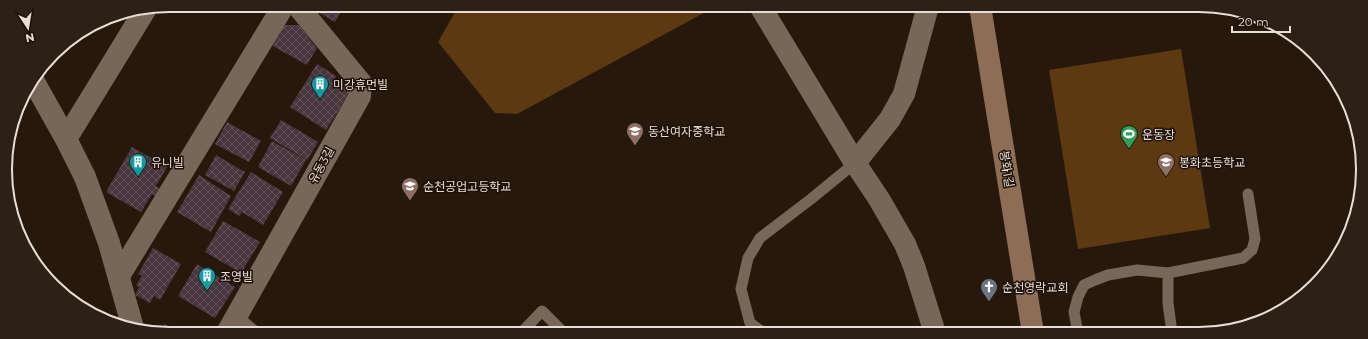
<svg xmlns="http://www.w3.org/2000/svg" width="1368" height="339" font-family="Montserrat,'Noto Sans KR',sans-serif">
	<defs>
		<pattern id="building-cross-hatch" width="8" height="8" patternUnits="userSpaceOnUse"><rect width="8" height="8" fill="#49353e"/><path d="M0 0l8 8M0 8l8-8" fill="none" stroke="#635259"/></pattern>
	</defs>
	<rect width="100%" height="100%" fill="#26190c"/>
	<g fill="#5d3911">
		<polygon points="459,5 712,6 713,8 517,114 495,113 438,42"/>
		<polygon points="1181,49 1210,228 1078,249 1049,70"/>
	</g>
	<g fill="url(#building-cross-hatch)">
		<polygon points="320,5 345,5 335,22 316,11"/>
		<polygon points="282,25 299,25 317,48 307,65 271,45"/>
		<polygon points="317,64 336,76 334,80 351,91 326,130 290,107"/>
		<polygon points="281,120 318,142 307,160 270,138"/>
		<polygon points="227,122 261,141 249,162 215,144"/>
		<polygon points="272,141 306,160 291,186 258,167"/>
		<polygon points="132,147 167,167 156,186 161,189 157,197 152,194 141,212 106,192"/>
		<polygon points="216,155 245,172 234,191 205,175"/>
		<polygon points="251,172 283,192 263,225 242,212 239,216 228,209"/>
		<polygon points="199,175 231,196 211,232 177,212"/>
		<polygon points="223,221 260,242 241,273 205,252"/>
		<polygon points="153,248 181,264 160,300 154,296 150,303 135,295 139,287 136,285 142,276 138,274"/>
		<polygon points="197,264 235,287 215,318 178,296"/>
		<polygon points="165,324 179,333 159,333"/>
	</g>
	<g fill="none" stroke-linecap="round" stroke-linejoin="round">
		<g stroke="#776758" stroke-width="11">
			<polyline points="1168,273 1168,303 1172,333"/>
			<polyline points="237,316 257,333"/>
			<polyline points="521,333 542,311 564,333"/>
			<polyline points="764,333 750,323 741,289 748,258 760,238 811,199 855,163"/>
			<polyline points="1078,333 1074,312 1078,297 1084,285 1095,280 1108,275 1137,270 1168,273 1243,258 1252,250 1255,239 1248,194"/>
		</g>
		<g stroke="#776758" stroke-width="22">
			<polyline points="760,6 855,163 879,199 905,244 914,266 935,333"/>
			<polyline points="34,82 66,139 85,177 109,243 133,328"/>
			<polyline points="66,139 145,10"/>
			<polyline points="855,163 890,119 904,94 928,6"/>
			<polyline points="119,276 284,5"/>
			<polyline points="227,333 360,96 361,83 297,5"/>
		</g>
		<polyline stroke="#8e6d56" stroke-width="22" points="980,6 1033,333"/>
	</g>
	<defs>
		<symbol id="building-pin" viewBox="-11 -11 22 30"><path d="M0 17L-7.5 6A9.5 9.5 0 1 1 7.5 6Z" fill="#0f9aa8" stroke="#1d1005"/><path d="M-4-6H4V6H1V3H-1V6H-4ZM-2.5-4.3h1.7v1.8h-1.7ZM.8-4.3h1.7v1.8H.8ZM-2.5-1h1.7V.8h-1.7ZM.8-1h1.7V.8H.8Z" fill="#fff"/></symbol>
		<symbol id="school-pin" viewBox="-11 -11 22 30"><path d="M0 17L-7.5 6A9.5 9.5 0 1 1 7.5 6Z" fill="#8d6e63" stroke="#1d1005"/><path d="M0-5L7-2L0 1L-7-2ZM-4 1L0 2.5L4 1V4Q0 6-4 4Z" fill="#fff"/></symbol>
		<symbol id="stadium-pin" viewBox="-11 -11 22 30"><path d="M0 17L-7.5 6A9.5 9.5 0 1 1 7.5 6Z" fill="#2e9e5b" stroke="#1d1005"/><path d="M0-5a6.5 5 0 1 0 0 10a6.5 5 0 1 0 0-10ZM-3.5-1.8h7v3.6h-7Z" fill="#fff"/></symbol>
		<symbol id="church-pin" viewBox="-11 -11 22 30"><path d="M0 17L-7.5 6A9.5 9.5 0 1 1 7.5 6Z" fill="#6b7280" stroke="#1d1005"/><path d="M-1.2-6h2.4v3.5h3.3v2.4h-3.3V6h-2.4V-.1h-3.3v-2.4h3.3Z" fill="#fff"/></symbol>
	</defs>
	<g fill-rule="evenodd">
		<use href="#building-pin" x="310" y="74" width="20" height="27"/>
		<use href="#school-pin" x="625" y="121" width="20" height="27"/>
		<use href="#stadium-pin" x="1119" y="124" width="20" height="27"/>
		<use href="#building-pin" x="128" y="152" width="20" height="27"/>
		<use href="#school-pin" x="1156" y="152" width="20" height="27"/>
		<use href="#school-pin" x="400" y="176" width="20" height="27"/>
		<use href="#building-pin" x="197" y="266" width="20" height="27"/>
		<use href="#church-pin" x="979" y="277" width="20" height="27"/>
	</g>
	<g text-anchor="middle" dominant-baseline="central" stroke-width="3" stroke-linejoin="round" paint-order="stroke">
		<g font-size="12" fill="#e8ded6" stroke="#1d1005" text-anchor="start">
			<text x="333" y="84">미강휴먼빌</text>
			<text x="648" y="131">동산여자중학교</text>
			<text x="1142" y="134">운동장</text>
			<text x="151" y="162">유니빌</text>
			<text x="1179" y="162">봉화초등학교</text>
			<text x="423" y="186">순천공업고등학교</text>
			<text x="220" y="276">조영빌</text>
			<text x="1002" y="287">순천영락교회</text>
		</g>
		<g font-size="12" fill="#e8ded6" stroke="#1d1005">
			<text transform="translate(321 165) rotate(-61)">유동3길</text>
			<text transform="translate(1007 169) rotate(81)">봉화1길</text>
		</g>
	</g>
	<path d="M0 0H1368V339H0ZM169 12H1199A157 157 0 0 1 1356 169V170A157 157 0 0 1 1199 327H169A157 157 0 0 1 12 170V169A157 157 0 0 1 169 12Z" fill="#2d2016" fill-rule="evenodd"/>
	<path fill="none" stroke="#e8ded6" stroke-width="2" d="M169 12H1199A157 157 0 0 1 1356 169V170A157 157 0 0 1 1199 327H169A157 157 0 0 1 12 170V169A157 157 0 0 1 169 12Z"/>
	<g transform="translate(28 28) rotate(168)" stroke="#1d1005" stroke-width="3" paint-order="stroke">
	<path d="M0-3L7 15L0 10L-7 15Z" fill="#e8ded6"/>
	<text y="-6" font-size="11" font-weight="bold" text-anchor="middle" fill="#e8ded6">N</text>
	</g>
	<path d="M1232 26v6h58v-6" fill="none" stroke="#e8ded6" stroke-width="2"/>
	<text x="1238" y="26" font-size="12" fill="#e8ded6" stroke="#1d1005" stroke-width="3" paint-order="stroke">20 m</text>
</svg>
